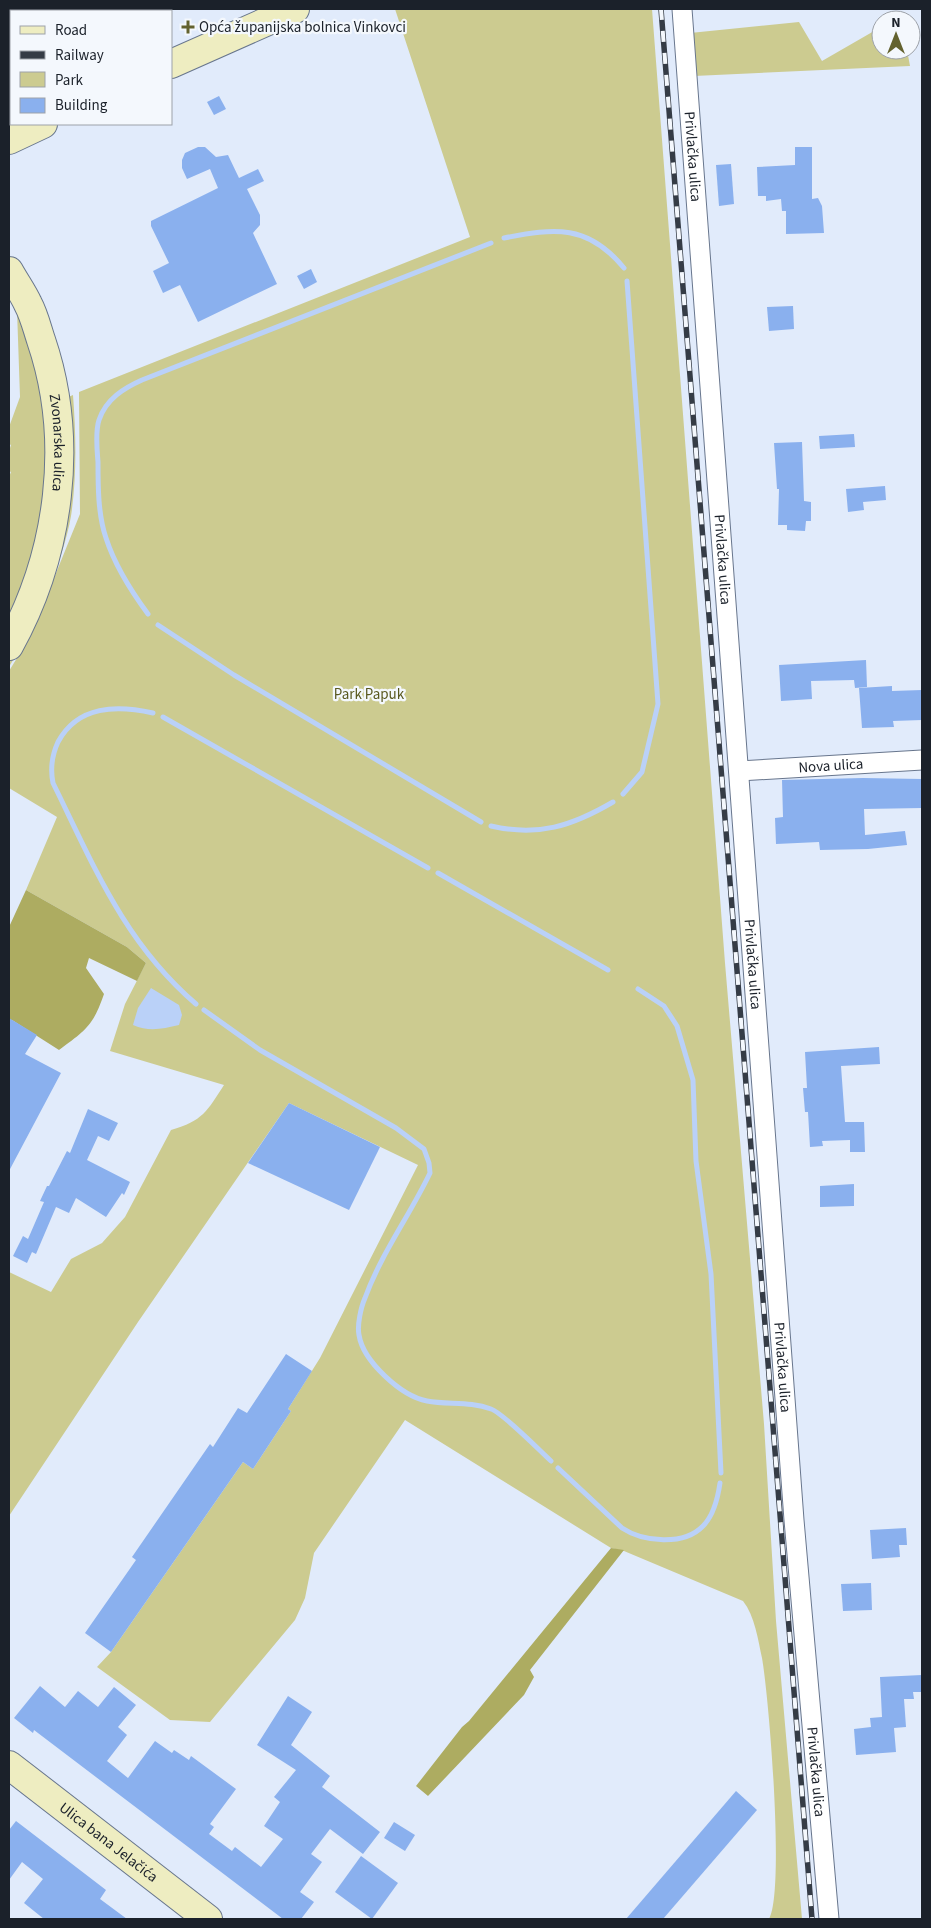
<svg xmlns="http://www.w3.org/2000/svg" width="931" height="1928" font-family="'Source Sans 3',sans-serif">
	<rect width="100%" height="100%" fill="#e1ebfb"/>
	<g fill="#cccb90">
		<path d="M395 9H652L725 963 764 1424 776 1621 802 1919H769C785 1891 769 1697 762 1658 758 1640 755 1616 743 1601L624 1551 611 1548 405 1420 314 1553 305 1598 295 1620 210 1722 170 1720 97 1667 111 1652 243 1462 253 1469 291 1411 288 1409 320 1358 418 1165 289 1103 138 1322 9 1516V1272L51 1292 71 1259 102 1243 125 1217 171 1130C203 1121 207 1111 224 1085L110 1051 125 1004 146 963 127 947 26 890 57 817 9 788V671L30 637 80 514 79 392 470 237Z"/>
		<polygon points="799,22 822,61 881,27 881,50 907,50 910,66 694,76 690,33"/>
		<polygon points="17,310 38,361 48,441 41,522 26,576 9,614 9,477 11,472 9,471 9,451 11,445 9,444 9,427 20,397"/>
		<path d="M73 395C76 435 77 476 71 516 63 563 33 627 9 667V656L18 642 66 398Z"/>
	</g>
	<g fill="#adac61">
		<path d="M26 890 127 947 146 963 137 981 89 958 86 968 104 994C93 1026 86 1030 59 1050L12 1020 9 1025V927Z"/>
		<polygon points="611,1548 624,1550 530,1670 534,1677 524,1695 428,1796 416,1786 462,1727 469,1721"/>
	</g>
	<path fill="#bad1f8" d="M151 988 179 1005 182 1015 179 1025C162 1029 149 1032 133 1025L138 1008Z"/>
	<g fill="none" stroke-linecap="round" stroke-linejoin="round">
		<g stroke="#bad1f8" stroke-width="5">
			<path d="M504 238C555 228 588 224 624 268"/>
			<path d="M148 614C131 591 115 566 106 538 98 515 98 486 98 462 97 449 95 432 99 420 106 399 124 388 142 380L491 243"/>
			<polyline points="158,625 234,675 481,822"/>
			<path d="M153 713C117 705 78 705 58 742 52 755 50 768 53 783 94 866 124 942 196 1004"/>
			<polyline points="163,717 428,868"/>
			<polyline points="623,794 642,772 658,704 627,281"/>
			<path d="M491 826C538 837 572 826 613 802"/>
			<polyline points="438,873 608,970"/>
			<polyline points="638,989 664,1006 677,1026 693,1080 696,1161 711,1274 721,1473"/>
			<path d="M204 1010 260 1050 396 1128 424 1149 429 1163 430 1173C410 1215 381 1254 365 1298 361 1307 357 1325 359 1335 363 1361 401 1396 427 1401 448 1405 470 1401 491 1409 503 1413 539 1450 551 1461"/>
			<path d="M558 1468 622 1528C643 1542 684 1546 703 1526 714 1515 718 1497 720 1483"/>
		</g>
	</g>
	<g fill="#8ab0ee">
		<polygon points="219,96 226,109 214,115 207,102"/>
		<polygon points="198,147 205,147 216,157 228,155 239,178 258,169 264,181 247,189 260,215 260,225 253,233 277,284 198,322 180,285 163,293 153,271 169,263 151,226 151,221 218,188 210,169 187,179 182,168 182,160 185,153"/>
		<polygon points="795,147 812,147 812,199 818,198 822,206 824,233 786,234 786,211 782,211 781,199 766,201 766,196 758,196 757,167 795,165"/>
		<polygon points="731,164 734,204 719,206 716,165"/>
		<polygon points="311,269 317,282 304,289 297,276"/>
		<polygon points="793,306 794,329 769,331 767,307"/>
		<polygon points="854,434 855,447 820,449 819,436"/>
		<polygon points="802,442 804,501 811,502 811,521 806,521 805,531 787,530 787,525 778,525 779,489 777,489 774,443"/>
		<polygon points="885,486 886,500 863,502 864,510 848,512 846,489"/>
		<polygon points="866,660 867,687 855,688 854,680 811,681 812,699 781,701 779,665"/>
		<polygon points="892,686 892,691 922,690 922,720 893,721 894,727 862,728 859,688"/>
		<polygon points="863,778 922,779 922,808 864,809 865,835 905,831 907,845 868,849 820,850 819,842 776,844 775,818 783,817 782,780"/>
		<polygon points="9,1018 37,1035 25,1054 61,1073 9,1171"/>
		<polygon points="879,1047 880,1064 841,1066 845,1122 864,1122 865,1152 850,1152 850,1140 822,1141 823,1146 810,1147 808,1112 805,1112 803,1088 807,1088 805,1052"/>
		<polygon points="289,1103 380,1147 349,1210 248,1163"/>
		<polygon points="88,1109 118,1123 109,1141 98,1136 87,1160 130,1182 124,1195 122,1193 106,1217 76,1198 69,1213 56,1207 36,1254 32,1252 27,1263 13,1256 23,1236 28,1239 44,1202 40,1201 47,1186 49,1186 67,1151 70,1153"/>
		<polygon points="854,1184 854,1206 820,1207 820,1186"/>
		<polygon points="286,1354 312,1371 288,1409 291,1411 253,1469 243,1462 111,1652 85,1633 136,1560 132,1557 210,1444 213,1447 238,1408 247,1413"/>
		<polygon points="906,1528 907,1545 899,1545 900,1557 872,1559 870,1530"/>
		<polygon points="871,1583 872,1610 843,1611 841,1584"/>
		<polygon points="922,1675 922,1692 913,1692 914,1699 904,1699 906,1727 894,1728 896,1752 856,1755 854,1729 871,1727 870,1718 882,1717 880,1677"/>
		<polygon points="40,1686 65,1707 78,1691 98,1707 114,1687 136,1705 118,1727 127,1735 107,1761 128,1778 155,1741 172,1753 174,1750 189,1760 191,1756 236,1789 210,1824 214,1827 209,1834 232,1851 235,1847 261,1867 283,1839 264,1826 280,1802 274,1797 296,1770 257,1745 288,1696 312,1712 291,1745 330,1776 322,1787 380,1832 363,1854 330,1829 311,1854 322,1862 300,1892 314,1902 301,1919 283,1919 34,1730 33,1733 14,1718"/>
		<polygon points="736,1791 757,1810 663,1919 626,1919"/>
		<polygon points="16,1821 106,1890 100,1899 127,1919 44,1919 24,1903 43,1879 22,1862 9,1880 9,1830"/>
		<polygon points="394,1822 415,1835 405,1851 384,1838"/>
		<polygon points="361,1856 398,1883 372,1919 335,1892"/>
	</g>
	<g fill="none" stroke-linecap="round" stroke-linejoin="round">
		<defs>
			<g id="minor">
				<path id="s1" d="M682 9 794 1520 829 1919"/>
				<path id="s2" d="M739 771 922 760"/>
			</g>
			<g id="secondary">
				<polyline points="171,64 295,9"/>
				<polyline points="9,140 43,124"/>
				<path id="s3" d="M9 271C15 282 23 293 28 304 34 315 37 328 41 340 75 440 60 554 9 646"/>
				<path id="s4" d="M9 1765 208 1919"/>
			</g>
		</defs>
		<use href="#minor" stroke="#68768d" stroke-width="21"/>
		<use href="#secondary" stroke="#68768d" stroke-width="30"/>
		<use href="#minor" stroke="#fff" stroke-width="19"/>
		<use href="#secondary" stroke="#eeedc1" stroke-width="28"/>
		<defs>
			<polyline id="rail" points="661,9 812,1919"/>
		</defs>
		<use href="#rail" stroke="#353c46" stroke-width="5.5"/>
		<use href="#rail" stroke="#f4f8fd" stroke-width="4" stroke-dasharray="11" stroke-linecap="butt"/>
	</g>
	<path fill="#63622f" stroke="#f4f8fd" stroke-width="2" d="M185.5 19.5h5v5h5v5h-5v5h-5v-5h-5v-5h5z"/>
	<g text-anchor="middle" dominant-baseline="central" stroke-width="4.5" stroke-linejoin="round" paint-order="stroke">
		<g font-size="15" fill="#1b212a" stroke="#f4f8fd" text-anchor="start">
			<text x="199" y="27">Opća županijska bolnica Vinkovci</text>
		</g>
		<g font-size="15" fill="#1b212a" stroke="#f4f8fd">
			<text stroke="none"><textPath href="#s1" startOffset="148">Privlačka ulica</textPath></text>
			<text stroke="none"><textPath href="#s3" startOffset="181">Zvonarska ulica</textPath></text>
			<text stroke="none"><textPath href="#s1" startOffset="552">Privlačka ulica</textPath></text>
			<text stroke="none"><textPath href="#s2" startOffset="92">Nova ulica</textPath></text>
			<text stroke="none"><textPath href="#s1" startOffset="958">Privlačka ulica</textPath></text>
			<text stroke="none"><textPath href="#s1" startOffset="1362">Privlačka ulica</textPath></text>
			<text stroke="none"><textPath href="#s1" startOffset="1768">Privlačka ulica</textPath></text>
			<text stroke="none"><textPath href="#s4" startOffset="126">Ulica bana Jelačića</textPath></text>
		</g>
		<g font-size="15" fill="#59581f" stroke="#f4f8fd">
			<text x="369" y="694">Park Papuk</text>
		</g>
	</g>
	<rect width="931" height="1928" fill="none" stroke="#1b212a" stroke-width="20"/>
	<rect x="10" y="10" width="162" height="115" fill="#f4f8fd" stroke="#9da2a9"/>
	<rect x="20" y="26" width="25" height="8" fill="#eeedc1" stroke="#9da2a9"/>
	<text x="55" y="35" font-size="15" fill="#1b212a">Road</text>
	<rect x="20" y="51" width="25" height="8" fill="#353c46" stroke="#9da2a9"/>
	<text x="55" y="60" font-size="15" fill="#1b212a">Railway</text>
	<rect x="20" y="72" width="25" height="15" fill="#cccb90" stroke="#9da2a9"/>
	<text x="55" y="85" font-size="15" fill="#1b212a">Park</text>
	<rect x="20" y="98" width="25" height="15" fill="#8ab0ee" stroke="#9da2a9"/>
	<text x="55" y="110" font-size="15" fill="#1b212a">Building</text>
	<g transform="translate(896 35)"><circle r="24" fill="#f4f8fd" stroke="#9da2a9"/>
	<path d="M0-4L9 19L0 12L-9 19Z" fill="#63622f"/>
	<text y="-8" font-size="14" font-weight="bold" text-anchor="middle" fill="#1b212a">N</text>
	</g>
</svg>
